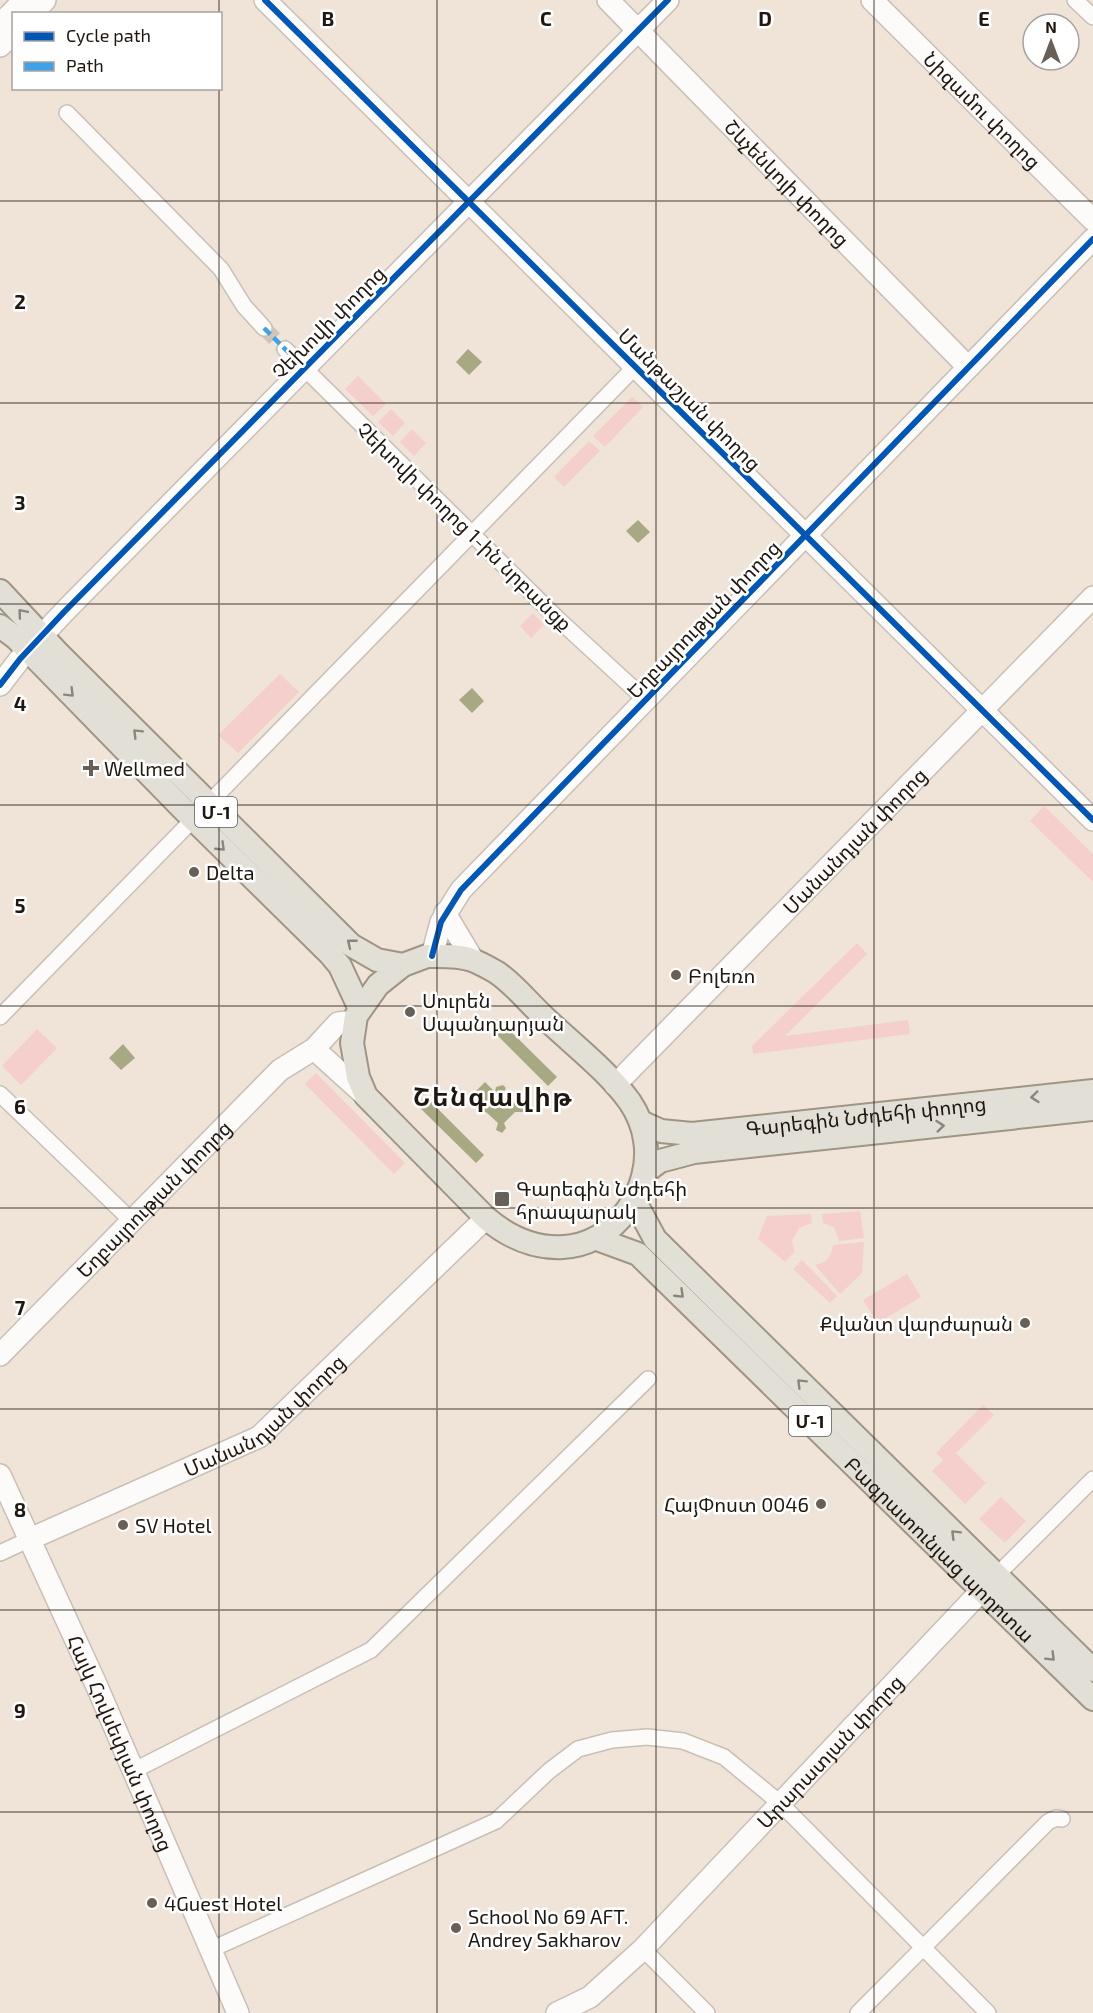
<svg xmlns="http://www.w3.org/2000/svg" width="1093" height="2013" font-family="'Exo 2','Noto Sans Armenian',sans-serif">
	<rect width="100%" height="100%" fill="#f0e4d8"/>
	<g fill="#f4cfcb">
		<polygon points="358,376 386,404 373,416 345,389"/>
		<polygon points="632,397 643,407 605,447 593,436"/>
		<polygon points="391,409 405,423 393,436 378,422"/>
		<polygon points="412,429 426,443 414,456 400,442"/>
		<polygon points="589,441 600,451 564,487 554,477"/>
		<polygon points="533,613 544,625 531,638 520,626"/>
		<polygon points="280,674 299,692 238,753 218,735"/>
		<polygon points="1044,806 1093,854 1093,882 1030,821"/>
		<polygon points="857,943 867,954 785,1036 908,1020 910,1034 753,1054 752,1046"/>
		<polygon points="37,1029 57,1048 21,1085 2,1066"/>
		<polygon points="316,1073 405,1163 394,1174 305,1084"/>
		<polygon points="860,1211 864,1238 839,1241 834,1227 823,1223 822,1214"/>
		<polygon points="811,1214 812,1223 799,1228 792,1241 794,1252 785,1262 758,1239 767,1216"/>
		<path d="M864 1242 862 1273 840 1294 815 1265C827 1263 831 1257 833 1245Z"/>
		<polygon points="802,1260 837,1296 830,1303 793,1269"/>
		<polygon points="907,1274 921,1297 878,1323 863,1300"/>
		<polygon points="983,1405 994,1415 956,1453 986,1483 965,1504 932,1471 943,1460 936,1453"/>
		<polygon points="1001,1497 1026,1521 1005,1543 979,1519"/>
	</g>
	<g fill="#a6a982">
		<polygon points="468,349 482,362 469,375 456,362"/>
		<polygon points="638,520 650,532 638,543 626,531"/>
		<polygon points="472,688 484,701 472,713 459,700"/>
		<polygon points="498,1019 557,1077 548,1086 489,1027"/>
		<polygon points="123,1044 135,1058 121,1070 109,1058"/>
		<polygon points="485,1082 495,1092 496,1087 503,1085 506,1088 503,1093 515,1104 519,1102 524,1105 523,1112 515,1112 504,1123 506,1128 502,1133 496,1130 498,1123 486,1112 480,1114 477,1111 479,1103 483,1102 474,1093"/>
		<polygon points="425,1096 484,1155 476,1163 417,1105"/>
	</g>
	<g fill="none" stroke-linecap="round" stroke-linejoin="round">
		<polyline stroke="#d1c5ba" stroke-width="15" stroke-dasharray="15 8" stroke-linecap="butt" points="264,328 285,349"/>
		<defs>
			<g id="street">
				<polyline points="1075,0 1093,17"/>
				<polyline points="67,113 221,269 244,306 264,328"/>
				<polyline points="285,349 558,619 647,701"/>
				<polyline points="0,1017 635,367"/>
				<polyline points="0,1094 133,1222"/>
				<polyline points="0,1553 30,1539"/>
				<polyline points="991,1581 1093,1479"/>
				<polyline points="133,1771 371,1650 648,1379"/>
				<polyline points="643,1949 707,2013"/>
				<polyline points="210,1950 496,1821 549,1771 578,1749 612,1740 647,1737 683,1741 724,1757 780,1803 988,2013"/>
				<polyline points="858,2013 1048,1822 1056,1818 1062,1819"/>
			</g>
			<g id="secondary">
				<polyline points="265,0 1093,820"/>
				<path id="s1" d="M608 0 967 366"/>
				<path id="s2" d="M872 0 1093 220"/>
				<polyline points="32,14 45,0"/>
				<polyline points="0,25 24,0"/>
				<polyline points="0,46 14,33"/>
				<polyline points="0,685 20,659 64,612 668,0"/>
				<polyline points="445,913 473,960"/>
				<polyline points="432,956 441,922 461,890 1093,239"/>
				<polyline points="314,1049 366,1096"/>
				<path id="s3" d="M615 1085 1093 597"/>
				<path id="s4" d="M0 1355 280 1070 314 1049 338 1023 355 1021"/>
				<path id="s5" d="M0 1475 95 1682 238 2013"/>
				<path id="s6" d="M30 1539 259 1437 486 1218"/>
				<path id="s7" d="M557 2013 590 1997 643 1949 983 1589"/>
			</g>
			<g id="primary">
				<polyline points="0,591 57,652 351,945 377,960 403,965"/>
				<polyline points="0,626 16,638 181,807 330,954 340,966 360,1009"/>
				<path d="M427 956C442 956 458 955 472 960 480 963 489 968 496 972 513 983 528 1002 543 1016 571 1043 607 1070 630 1102 638 1114 643 1126 645 1140 649 1163 642 1189 628 1209 591 1260 532 1257 486 1218L366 1096 358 1077 352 1043 356 1016 378 985 403 965Z"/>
				<path id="s8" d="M641 1122 661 1131 692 1134 1093 1091"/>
				<polyline points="644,1173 660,1161 694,1152 1093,1109"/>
				<polyline points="634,1200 655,1239 1093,1670"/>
				<path id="s9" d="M597 1239 638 1254 1093 1699"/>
			</g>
		</defs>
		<use href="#street" stroke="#c8bfb5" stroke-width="18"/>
		<use href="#secondary" stroke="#c8bfb5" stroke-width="24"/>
		<use href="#primary" stroke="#9e9584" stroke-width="26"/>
		<use href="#street" stroke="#fdfbf9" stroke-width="15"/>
		<use href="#secondary" stroke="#fdfbf9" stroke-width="21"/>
		<use href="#primary" stroke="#e2dfd7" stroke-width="22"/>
		<polyline stroke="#3da2ea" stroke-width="4.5" stroke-dasharray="9 4.5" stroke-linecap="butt" points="264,328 305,369"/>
		<defs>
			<g id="cycleway">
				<polyline points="265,0 1093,820"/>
				<polyline points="0,685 20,659 64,612 668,0"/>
				<polyline points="432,956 441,922 461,890 1093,239"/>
			</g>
		</defs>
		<use href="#cycleway" stroke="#fff" stroke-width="10"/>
		<use href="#cycleway" stroke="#0057b8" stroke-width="6"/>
	</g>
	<defs><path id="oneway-chevron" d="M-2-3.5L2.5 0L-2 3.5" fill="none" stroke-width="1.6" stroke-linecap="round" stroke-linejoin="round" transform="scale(1.5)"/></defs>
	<g stroke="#8a857d">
		<use href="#oneway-chevron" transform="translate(22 613) rotate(-130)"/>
		<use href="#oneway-chevron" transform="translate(70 693) rotate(45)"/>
		<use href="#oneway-chevron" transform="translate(137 733) rotate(-135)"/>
		<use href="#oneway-chevron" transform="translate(221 847) rotate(44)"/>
		<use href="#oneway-chevron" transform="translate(351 943) rotate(-141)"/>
		<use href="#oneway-chevron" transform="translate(1035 1097) rotate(174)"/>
		<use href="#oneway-chevron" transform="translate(940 1126) rotate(-6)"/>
		<use href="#oneway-chevron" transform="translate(680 1294) rotate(44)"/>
		<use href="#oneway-chevron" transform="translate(801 1383) rotate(-135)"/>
		<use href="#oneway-chevron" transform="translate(955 1534) rotate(-135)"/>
		<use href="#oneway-chevron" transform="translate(1051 1657) rotate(45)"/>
	</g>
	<path fill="none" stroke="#1f1710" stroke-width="1.5" stroke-opacity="0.55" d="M219 0V14M437 0V2013M656 0V2013M874 0V2013M219 88V2013M0 201H1093M0 403H1093M0 604H1093M0 805H1093M0 1006H1093M0 1208H1093M0 1409H1093M0 1610H1093M0 1812H1093"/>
	<g fill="#685f56" stroke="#fff" stroke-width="2">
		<path d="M88 759h6v6h6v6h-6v6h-6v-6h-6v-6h6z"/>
		<circle cx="194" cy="872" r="6"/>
		<circle cx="676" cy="975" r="6"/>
		<circle cx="410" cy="1012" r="6"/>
		<rect x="494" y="1191" width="16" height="16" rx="3"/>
		<circle cx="1025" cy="1323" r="6"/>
		<circle cx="821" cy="1504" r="6"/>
		<circle cx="123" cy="1525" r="6"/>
		<circle cx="152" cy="1903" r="6"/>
		<circle cx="456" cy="1928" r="6"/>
	</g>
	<g text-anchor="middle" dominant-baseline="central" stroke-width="5" stroke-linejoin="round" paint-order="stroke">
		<g fill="#fff" stroke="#625d58" stroke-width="1.5">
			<rect x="195" y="797" width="42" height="30" rx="4.5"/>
			<rect x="789" y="1406" width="42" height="30" rx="4.5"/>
		</g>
		<g font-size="18" font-weight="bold" fill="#1f1710">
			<text x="216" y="812">Մ-1</text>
			<text x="810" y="1421">Մ-1</text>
		</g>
		<g font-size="20" fill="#1f1710" stroke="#fff">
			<text stroke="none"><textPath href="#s2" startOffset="156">Նիզամու փողոց</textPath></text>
			<text stroke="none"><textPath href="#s1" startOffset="256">Շևչենկոյի փողոց</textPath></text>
			<text transform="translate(328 322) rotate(-45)">Չեխովի փողոց</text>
			<text transform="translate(690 399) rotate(45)">Մանթաշյան փողոց</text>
			<text transform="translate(465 526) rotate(44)">Չեխովի փողոց 1-ին նրբանցք</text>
			<text transform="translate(703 619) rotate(-46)">Եղբայրության փողոց</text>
			<text stroke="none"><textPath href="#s3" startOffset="342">Մանանդյան փողոց</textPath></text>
			<text stroke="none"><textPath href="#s8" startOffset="228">Գարեգին Նժդեհի փողոց</textPath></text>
			<text stroke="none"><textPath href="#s4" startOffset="219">Եղբայրության փողոց</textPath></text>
			<text stroke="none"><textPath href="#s6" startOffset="267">Մանանդյան փողոց</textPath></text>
			<text stroke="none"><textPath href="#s9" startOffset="466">Բագրատունյաց պողոտա</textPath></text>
			<text stroke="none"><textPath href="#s5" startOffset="294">Հայկ Հովսեփյան փողոց</textPath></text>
			<text stroke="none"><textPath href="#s7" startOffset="380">Արարատյան փողոց</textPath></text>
		</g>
		<g font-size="20" fill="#1f1710" stroke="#fff" text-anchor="start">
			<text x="104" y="768">Wellmed</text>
			<text x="206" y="872">Delta</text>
			<text x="688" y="975">Բոլեռո</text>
			<text x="422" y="1000">Սուրեն<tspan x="422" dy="23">Սպանդարյան</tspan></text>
			<text x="516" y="1188">Գարեգին Նժդեհի<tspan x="516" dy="23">հրապարակ</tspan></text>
			<text x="1013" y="1323" text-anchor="end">Քվանտ վարժարան</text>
			<text x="809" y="1504" text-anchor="end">ՀայՓոստ 0046</text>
			<text x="135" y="1525">SV Hotel</text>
			<text x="164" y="1903">4Guest Hotel</text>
			<text x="468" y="1916">School No 69 AFT.<tspan x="468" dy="23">Andrey Sakharov</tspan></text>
		</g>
		<g font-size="26" font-weight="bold" letter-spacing="1.5" fill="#1f1710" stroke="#fff">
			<text x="493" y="1095">Շենգավիթ</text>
		</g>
	</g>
	<g font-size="20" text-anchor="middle" font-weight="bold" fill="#1f1710" stroke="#fff" stroke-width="5" stroke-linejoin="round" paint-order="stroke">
		<text x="328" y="26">B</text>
		<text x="546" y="26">C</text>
		<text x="765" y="26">D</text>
		<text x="984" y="26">E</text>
		<text x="20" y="309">2</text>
		<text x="20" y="510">3</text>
		<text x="20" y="711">4</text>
		<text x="20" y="913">5</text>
		<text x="20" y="1114">6</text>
		<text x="20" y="1315">7</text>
		<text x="20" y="1517">8</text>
		<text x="20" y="1718">9</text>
	</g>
	<rect x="12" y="12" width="210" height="78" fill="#ffffff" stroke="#a5a29f" stroke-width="1.5"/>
	<rect x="24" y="32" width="30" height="9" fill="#0057b8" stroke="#a5a29f" stroke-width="1.5"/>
	<text x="66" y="42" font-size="18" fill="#1f1710">Cycle path</text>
	<rect x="24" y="62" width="30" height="9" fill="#3da2ea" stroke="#a5a29f" stroke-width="1.5"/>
	<text x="66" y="72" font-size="18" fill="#1f1710">Path</text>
	<g transform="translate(1051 42)"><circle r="28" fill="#ffffff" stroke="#a5a29f" stroke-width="1.5"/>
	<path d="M0-4.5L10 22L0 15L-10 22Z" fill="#685f56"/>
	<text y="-9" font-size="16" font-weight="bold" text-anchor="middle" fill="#1f1710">N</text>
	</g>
</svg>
